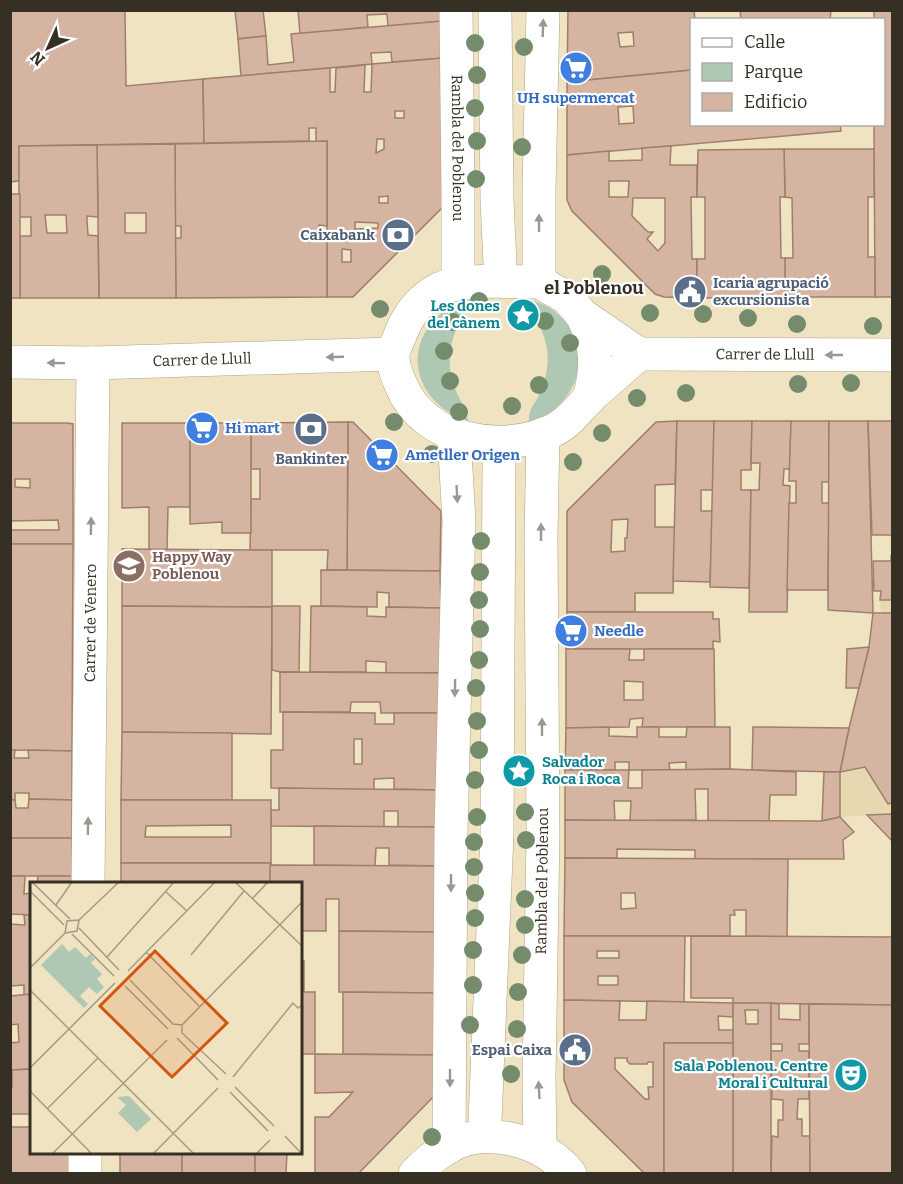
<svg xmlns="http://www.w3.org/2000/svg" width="903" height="1184" font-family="Bitter,serif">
	<rect width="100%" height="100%" fill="#efe3c1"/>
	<polygon fill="#e7d9af" points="880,600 892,600 892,814 840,817 840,772 849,728 881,613"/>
	<g fill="#aec8b4">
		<path d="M530 300C580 313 596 370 558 406 550 414 539 418 529 421 529 407 534 406 539 395 554 363 549 336 529 308Z"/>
		<path d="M468 301C468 310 463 315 459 323 454 332 451 344 450 354 449 366 451 380 456 391 461 404 467 406 468 421 457 417 448 413 439 405 409 378 411 337 443 312 446 310 450 306 454 304 458 303 464 302 468 301Z"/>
	</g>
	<g fill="#d6b4a2" stroke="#9e7f6d" stroke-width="1.5" fill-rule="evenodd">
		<polygon points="10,10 125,10 126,86 203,79 204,143 19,146 19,181 10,182"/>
		<polygon points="235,10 263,10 266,36 238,39"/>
		<polygon points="298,10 443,10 443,21 388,26 387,14 367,15 368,27 300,34"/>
		<path d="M568 10H694L695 20H692V70L567 82ZM633 32 634 46 620 47 618 33Z"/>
		<polygon points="740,10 831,10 830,20 741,20"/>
		<polygon points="874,10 892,10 892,297 875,297 874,124 884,124 884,20 874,20"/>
		<polygon points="443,21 443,58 392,62 391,52 371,53 372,64 241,76 238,39 266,36 268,65 294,62 291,34"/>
		<path d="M443 58 442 208 353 297H327V141L316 142V128H309V141L204 143 203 79 330 68V92H335L336 68 365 65 364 92H371L372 64ZM395 111H404V118H395ZM377 139H384V149L376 153ZM388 196V203H379V197ZM355 222 378 223V228L355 229ZM342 249 351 250V262H342Z"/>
		<path d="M692 70V124H840L841 131 567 155V82ZM633 106 634 123 619 124 618 107Z"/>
		<polygon points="327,141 327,226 319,225 320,240 327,239 327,297 176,298 175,238 181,238 181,226 175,226 175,144"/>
		<path d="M175 144 176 298H99L97 145ZM125 213H146V233H125Z"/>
		<path d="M97 145 98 217 87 216V220L88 235 98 236 99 298H20V236H31V217H19V146ZM45 215H66L67 233H47Z"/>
		<path d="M671 146 670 165H697V197H691L692 259H697V298L664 297 655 294 572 211 567 200V155L609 151V161L642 160V148ZM609 181H629L628 197H609ZM633 198H665V243L658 251 647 239 653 232H648L632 216Z"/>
		<polygon points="784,149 874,149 874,197 868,197 868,257 875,257 875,297 785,297 785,258 793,258 792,198 785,197"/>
		<polygon points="784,149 785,197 780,197 781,258 785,258 785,297 697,298 697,259 705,259 705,197 697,197 698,150"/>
		<rect x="10" y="194" width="10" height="104"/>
		<path d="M677 421 675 484 655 485V527H675L673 593H635V612H567V511L656 422ZM628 519 627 538H625V551L611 552 612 520Z"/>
		<polygon points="677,421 714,421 713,490 701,490 701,511 713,511 710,582 673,581"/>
		<polygon points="714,421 752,421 751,470 741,470 741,490 751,490 749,588 710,587"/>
		<polygon points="752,421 791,421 790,469 784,469 783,485 790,486 787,612 749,612 751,490 759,490 760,463 751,463"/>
		<polygon points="791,421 829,421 829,482 822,482 822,503 829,503 828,590 787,590 789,503 796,503 796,481 789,481"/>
		<polygon points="829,421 868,421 873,613 828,610"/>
		<polygon points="868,421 892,421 892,535 872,535"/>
		<polygon points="348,422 353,422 441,511 440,571 347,570"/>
		<polygon points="348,422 347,570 327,570 328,550 250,550 251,499 260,499 260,469 251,469 251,423"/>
		<path d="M10 423H67L73 424V544H10V530H59L58 520 10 521ZM15 479H30V488L15 487Z"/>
		<polygon points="122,423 190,423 190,507 168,507 167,550 149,550 149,507 122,508"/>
		<polygon points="190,423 251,423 251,533 222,533 222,522 190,524"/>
		<polygon points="10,544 73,544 72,751 10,750"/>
		<polygon points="122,549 272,550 272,607 122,606"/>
		<polygon points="891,556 892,556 892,600 880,600 881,591 874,591 873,561 891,561"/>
		<polygon points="321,570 440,571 441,608 389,607 389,593 377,592 377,607 321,606"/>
		<polygon points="122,606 272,607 271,734 122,732"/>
		<polygon points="272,606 300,606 299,672 280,672 272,670"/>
		<polygon points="311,606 367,607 367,616 386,617 386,607 441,608 440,673 386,673 386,662 366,661 366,672 310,672"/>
		<polygon points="567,612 713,612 713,619 719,619 720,642 713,641 713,649 566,649"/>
		<polygon points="873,613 892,613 892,803 888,804 865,767 840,772 849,728 869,647"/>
		<polygon points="869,647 859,688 846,688 847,649"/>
		<path d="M566 649H630L629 660H644V649H714L715 727H642L643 718 630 719 629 727 566 728ZM624 681 643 682V700H624Z"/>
		<polygon points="280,672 440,673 440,713 381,713 380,702 351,702 350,712 280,712"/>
		<path d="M283 712 375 713V724H394V713H440V790L394 789V778L374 779V790L271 788V750H283ZM354 739H362V764H354Z"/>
		<polygon points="609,727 609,736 637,737 637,727 659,727 659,737 686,737 687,727 730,727 730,769 686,770 686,762 669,763 670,770 629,770 629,762 615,762 615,770 565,770 566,728"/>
		<polygon points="753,727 849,728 840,772 752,770"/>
		<polygon points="122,732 232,733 232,800 121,800"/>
		<polygon points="10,750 15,750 14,758 29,758 28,750 72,751 72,800 29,799 29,793 15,793 15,800 10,800"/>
		<polygon points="565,770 629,770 628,788 642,788 642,770 730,769 796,772 796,795 770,795 769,821 708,821 708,789 695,789 696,820 630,821 631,801 614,801 615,821 565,820"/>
		<polygon points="824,772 840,772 840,817 822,821"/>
		<polygon points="279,788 440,790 439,827 398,827 398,811 384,811 384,827 271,826 271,810 279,810"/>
		<polygon points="29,799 72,800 72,838 10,838 10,800 15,800 16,808 28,808"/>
		<path d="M121 800H271V863H121ZM231 825V837H145L146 826Z"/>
		<polygon points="892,814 892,841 867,815"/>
		<polygon points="840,817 854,832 843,840 844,859 695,859 695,850 617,849 617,858 565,858 565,820 822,821"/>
		<polygon points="314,826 439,827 439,866 389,865 389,848 376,848 375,866 314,865"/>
		<rect x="10" y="838" width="62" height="38"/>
		<path d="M565 858 788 859 787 937 746 936V910H734L735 915H730V936H564ZM621 893H635L636 908 621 909Z"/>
		<polygon points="121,863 271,863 270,884 121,884"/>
		<polygon points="270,865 439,866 439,932 339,931 339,899 326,899 326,931 300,931 300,884 270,884"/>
		<polygon points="10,876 25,876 24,894 32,893 32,915 10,914"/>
		<polygon points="38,876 72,876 72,884 37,884"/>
		<polygon points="24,915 32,915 32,994 24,995 24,985 10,986 10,924 25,925"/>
		<polygon points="339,931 439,932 438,993 339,992"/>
		<path d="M564 936H685L684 1002 564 1000ZM597 951H619V958H597ZM598 976H618V985H598Z"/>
		<polygon points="691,936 892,937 892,1005 733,1003 733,998 691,998"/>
		<rect x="300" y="961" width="4" height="31"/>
		<rect x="300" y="992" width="15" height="62"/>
		<polygon points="343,992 438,993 438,1055 343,1054"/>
		<polygon points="32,994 32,1069 10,1070 10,1043 19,1042 18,1024 10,1025 10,996"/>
		<path d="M564 1000 620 1001 619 1020H646L647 1001 733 1003V1017L718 1016 719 1030H733V1043H664V1174H645L572 1102 564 1080ZM615 1058H627V1061L630 1064H647L648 1062H653V1087H648L649 1099H645L615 1069Z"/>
		<path d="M733 1003H771V1174H733ZM745 1010H758V1024H746Z"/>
		<polygon points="771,1003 779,1004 779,1019 800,1020 800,1004 809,1004 809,1044 799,1044 799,1051 809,1051 809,1099 798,1099 797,1119 802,1119 802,1136 810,1136 810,1174 771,1174 772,1136 778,1137 778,1120 783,1120 783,1100 772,1099 771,1051 782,1051 782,1044 771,1044"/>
		<polygon points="809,1004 892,1005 892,1174 810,1174"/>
		<rect x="664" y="1043" width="69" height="131"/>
		<polygon points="315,1054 438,1055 438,1092 358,1174 315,1174 315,1117 329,1117 353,1092 315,1093"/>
		<polygon points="32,1069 32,1114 11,1114 11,1127 32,1127 32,1152 71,1152 70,1174 10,1174 10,1087 12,1087 12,1070"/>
		<rect x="120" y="1152" width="62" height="22"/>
		<rect x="182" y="1152" width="73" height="22"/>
		<polygon points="255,1152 287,1152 286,1174 255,1174"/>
	</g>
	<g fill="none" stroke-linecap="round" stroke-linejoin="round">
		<defs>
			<g id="minor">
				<path id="s1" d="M456 10 458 195V284"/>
				<polyline points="495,10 497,200 500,264"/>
				<path d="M539 282 567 298 582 315 639 354C623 368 607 382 591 396 579 408 570 422 554 430 503 455 424 442 401 385 397 376 392 364 393 354 394 347 399 339 401 333 408 315 421 298 439 289 463 278 512 282 539 282Z"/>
				<polyline points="539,282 539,190 543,10"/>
				<path d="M582 315C597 346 598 365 589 399"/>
				<path id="s2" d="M639 354 892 355"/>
				<path id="s3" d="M10 362 93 363 393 354"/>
				<path id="s4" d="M88 884 93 363"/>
				<polyline points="485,1121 497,834 499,460"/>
				<polyline points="449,1147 451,832 459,521 454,435"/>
				<path id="s5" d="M540 1148 539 1079 543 834 541 537 543 434"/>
				<polyline points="85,1174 85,1152"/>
				<path d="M415 1174C424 1164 437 1154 448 1147 485 1125 544 1140 570 1174"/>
			</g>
		</defs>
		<use href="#minor" stroke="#aea383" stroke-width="34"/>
		<use href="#minor" stroke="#fff" stroke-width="33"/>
	</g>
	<g fill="#758c6c">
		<circle cx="475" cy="43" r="9"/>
		<circle cx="524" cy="47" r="9"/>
		<circle cx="477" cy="75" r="9"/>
		<circle cx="475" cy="108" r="9"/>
		<circle cx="477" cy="141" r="9"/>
		<circle cx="522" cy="147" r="9"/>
		<circle cx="476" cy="179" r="9"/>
		<circle cx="602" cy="274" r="9"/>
		<circle cx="479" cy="301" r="9"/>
		<circle cx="380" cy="309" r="9"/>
		<circle cx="650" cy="313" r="9"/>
		<circle cx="703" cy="314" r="9"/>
		<circle cx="748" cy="318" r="9"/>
		<circle cx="545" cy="321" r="9"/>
		<circle cx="453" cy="322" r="9"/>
		<circle cx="797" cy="324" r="9"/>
		<circle cx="873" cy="326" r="9"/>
		<circle cx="570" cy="343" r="9"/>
		<circle cx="444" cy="351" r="9"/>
		<circle cx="450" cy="381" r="9"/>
		<circle cx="851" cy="383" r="9"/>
		<circle cx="798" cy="384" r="9"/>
		<circle cx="539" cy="385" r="9"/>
		<circle cx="686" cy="393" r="9"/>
		<circle cx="637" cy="398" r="9"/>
		<circle cx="512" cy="406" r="9"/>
		<circle cx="459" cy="412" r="9"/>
		<circle cx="394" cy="422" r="9"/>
		<circle cx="602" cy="433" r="9"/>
		<circle cx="432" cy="454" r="9"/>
		<circle cx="573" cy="462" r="9"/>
		<circle cx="481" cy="541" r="9"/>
		<circle cx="480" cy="572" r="9"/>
		<circle cx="479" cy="600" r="9"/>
		<circle cx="480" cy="629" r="9"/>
		<circle cx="479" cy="660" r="9"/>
		<circle cx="476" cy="688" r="9"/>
		<circle cx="477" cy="721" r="9"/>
		<circle cx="479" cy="750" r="9"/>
		<circle cx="475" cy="780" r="9"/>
		<circle cx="525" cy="812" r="9"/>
		<circle cx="477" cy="817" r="9"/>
		<circle cx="526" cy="840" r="9"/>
		<circle cx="474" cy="842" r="9"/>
		<circle cx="474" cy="867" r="9"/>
		<circle cx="475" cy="893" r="9"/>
		<circle cx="525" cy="899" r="9"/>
		<circle cx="475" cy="918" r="9"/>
		<circle cx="525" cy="925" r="9"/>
		<circle cx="473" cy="950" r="9"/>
		<circle cx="522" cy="955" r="9"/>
		<circle cx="473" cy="985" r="9"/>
		<circle cx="518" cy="992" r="9"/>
		<circle cx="470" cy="1025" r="9"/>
		<circle cx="517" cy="1029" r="9"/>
		<circle cx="511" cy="1074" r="9"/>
		<circle cx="432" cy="1137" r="9"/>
	</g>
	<defs><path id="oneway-solid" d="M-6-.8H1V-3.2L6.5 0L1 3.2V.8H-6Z" transform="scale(1.5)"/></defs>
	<g fill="#9a9891">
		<use href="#oneway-solid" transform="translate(543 28) rotate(-88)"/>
		<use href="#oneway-solid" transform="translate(539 223) rotate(-90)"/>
		<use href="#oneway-solid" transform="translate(834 355) rotate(-180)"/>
		<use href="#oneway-solid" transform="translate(335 357) rotate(178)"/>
		<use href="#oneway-solid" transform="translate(56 363) rotate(-179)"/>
		<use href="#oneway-solid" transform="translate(457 494) rotate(87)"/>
		<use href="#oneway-solid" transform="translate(91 526) rotate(-89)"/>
		<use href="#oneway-solid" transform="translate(541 532) rotate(-90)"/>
		<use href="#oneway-solid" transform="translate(455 688) rotate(91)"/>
		<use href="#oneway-solid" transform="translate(542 727) rotate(-90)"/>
		<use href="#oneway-solid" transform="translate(88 826) rotate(-89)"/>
		<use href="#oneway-solid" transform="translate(451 883) rotate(90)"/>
		<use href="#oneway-solid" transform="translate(450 1078) rotate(90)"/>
		<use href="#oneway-solid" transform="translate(539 1090) rotate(-93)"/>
	</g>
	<defs>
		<symbol id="supermarket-disc" viewBox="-11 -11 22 22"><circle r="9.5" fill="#3f7fe0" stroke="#fff"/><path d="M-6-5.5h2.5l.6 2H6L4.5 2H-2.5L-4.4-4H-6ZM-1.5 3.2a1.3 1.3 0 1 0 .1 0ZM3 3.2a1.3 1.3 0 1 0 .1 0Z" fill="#fff"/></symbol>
		<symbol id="bank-disc" viewBox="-11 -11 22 22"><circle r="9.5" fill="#5c6f8a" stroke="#fff"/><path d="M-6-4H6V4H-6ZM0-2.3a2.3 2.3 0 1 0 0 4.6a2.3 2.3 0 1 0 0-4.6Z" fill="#fff"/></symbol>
		<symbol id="civic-disc" viewBox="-11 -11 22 22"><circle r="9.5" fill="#5c6f8a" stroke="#fff"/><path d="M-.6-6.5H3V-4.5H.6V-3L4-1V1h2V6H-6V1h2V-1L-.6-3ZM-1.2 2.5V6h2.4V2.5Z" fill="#fff"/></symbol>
		<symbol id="sight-disc" viewBox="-11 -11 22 22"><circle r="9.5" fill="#0f9aa8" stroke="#fff"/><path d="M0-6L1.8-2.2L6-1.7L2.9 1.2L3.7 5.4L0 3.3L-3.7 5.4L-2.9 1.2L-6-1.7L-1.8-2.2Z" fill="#fff"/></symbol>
		<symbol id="school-disc" viewBox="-11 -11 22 22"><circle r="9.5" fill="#8d6e63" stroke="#fff"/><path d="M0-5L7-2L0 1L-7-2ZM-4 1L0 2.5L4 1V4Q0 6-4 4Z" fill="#fff"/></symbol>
		<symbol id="theatre-disc" viewBox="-11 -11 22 22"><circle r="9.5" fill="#0f9aa8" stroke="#fff"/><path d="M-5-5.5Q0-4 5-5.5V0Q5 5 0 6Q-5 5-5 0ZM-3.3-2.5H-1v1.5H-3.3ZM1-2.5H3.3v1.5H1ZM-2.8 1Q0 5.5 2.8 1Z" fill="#fff"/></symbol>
	</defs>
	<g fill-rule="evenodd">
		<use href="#supermarket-disc" x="557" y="49" width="38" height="38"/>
		<use href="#bank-disc" x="379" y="216" width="38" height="38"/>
		<use href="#civic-disc" x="671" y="273" width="38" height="38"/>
		<use href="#sight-disc" x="504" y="296" width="38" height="38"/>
		<use href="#supermarket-disc" x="183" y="409" width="38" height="38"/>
		<use href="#bank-disc" x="292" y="410" width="38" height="38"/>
		<use href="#supermarket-disc" x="363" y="436" width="38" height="38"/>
		<use href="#school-disc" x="110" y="547" width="38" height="38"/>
		<use href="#supermarket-disc" x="552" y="612" width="38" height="38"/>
		<use href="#sight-disc" x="500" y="752" width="38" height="38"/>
		<use href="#civic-disc" x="556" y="1031" width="38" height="38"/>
		<use href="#theatre-disc" x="832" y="1056" width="38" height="38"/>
	</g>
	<g text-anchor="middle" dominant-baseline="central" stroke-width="4.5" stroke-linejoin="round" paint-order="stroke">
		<g font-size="15" font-weight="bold" fill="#366cbe" stroke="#fff" text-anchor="start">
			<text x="576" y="98" text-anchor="middle">UH supermercat</text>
			<text x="225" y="428">Hi mart</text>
			<text x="405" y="455">Ametller Origen</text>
			<text x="594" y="631">Needle</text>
		</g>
		<g font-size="15" fill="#353023" stroke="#fff">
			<text stroke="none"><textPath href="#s1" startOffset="138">Rambla del Poblenou</textPath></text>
			<text stroke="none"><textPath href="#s2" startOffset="126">Carrer de Llull</textPath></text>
			<text stroke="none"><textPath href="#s3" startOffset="192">Carrer de Llull</textPath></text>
			<text stroke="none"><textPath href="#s4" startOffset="261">Carrer de Venero</textPath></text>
			<text stroke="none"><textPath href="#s5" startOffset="267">Rambla del Poblenou</textPath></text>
		</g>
		<g font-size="15" font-weight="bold" fill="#4e5e75" stroke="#fff" text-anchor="end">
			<text x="375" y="235">Caixabank</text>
			<text x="713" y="283" text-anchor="start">Icaria agrupació<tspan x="713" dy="17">excursionista</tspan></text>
			<text x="311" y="459" text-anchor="middle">Bankinter</text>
			<text x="552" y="1050">Espai Caixa</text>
		</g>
		<g font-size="15" font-weight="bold" fill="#0d838f" stroke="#fff" text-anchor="end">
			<text x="500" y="306">Les dones<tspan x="500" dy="17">del cànem</tspan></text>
			<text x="542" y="762" text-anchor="start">Salvador<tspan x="542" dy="17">Roca i Roca</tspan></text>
			<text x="828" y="1066">Sala Poblenou. Centre<tspan x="828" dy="17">Moral i Cultural</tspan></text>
		</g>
		<g font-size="15" font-weight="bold" fill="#785e54" stroke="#fff" text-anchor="start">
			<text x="152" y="557">Happy Way<tspan x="152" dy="17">Poblenou</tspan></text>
		</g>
		<g font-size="18" font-weight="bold" fill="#353023" stroke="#fff">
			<text x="594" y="288">el Poblenou</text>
		</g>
	</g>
	<g transform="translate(30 882)">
		<rect width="272" height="272" fill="#efe3c1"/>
		<path d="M32 62 39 70 45 65 56 76 60 72 65 77 61 81 72 92 67 97 74 105 67 112 59 105 50 114 58 122 54 126 11 83ZM99 214 121 237 107 250 88 231 96 223 87 215Z" fill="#aec8b4"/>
		<path fill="none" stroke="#a59b82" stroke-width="1.5" d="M2 0 40 37M205 0 272 64M0 9 34 43M136 10 157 29M222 17 238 0M26 23 42 0M49 38 89 0M49 46 89 88M35 51 37 39 49 38M35 51 47 49 49 38M42 52 84 94M116 70 169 124M161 73 214 9M77 75 144 0M0 86 35 51M98 89 185 0M100 98 143 142 152 143M95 104 138 147M0 108 163 271M152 143 272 20M152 143V151L196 192M147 156 188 198M0 186 85 101M203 195 263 121 268 126 272 123M205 205 244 244M0 209 61 271M200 210 238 249M17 227 68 176M255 254 271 271M23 271 137 158M124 271 188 206M227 271 240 258"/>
		<path fill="#d6550e" fill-opacity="0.15" stroke="#d6550e" stroke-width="3" d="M125 69 197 141 142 195 70 124Z"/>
		<rect width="272" height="272" fill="none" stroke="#353023" stroke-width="3"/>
	</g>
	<rect width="903" height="1184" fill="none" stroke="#353023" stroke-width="24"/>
	<rect x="690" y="18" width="195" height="108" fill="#ffffff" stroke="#aeaca7" stroke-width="1.5"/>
	<rect x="702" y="38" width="30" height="9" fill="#ffffff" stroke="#aeaca7" stroke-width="1.5"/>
	<text x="744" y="48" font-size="18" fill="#353023">Calle</text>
	<rect x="702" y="63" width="30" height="18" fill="#aec8b4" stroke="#aeaca7" stroke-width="1.5"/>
	<text x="744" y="78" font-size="18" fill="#353023">Parque</text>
	<rect x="702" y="93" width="30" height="18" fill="#d6b4a2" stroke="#aeaca7" stroke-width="1.5"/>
	<text x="744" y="108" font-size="18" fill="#353023">Edificio</text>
	<g transform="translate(48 48) rotate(225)" stroke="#ffffff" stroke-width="4.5" paint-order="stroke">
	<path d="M0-4.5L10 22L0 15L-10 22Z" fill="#353023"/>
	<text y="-9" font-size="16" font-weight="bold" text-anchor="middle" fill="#353023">N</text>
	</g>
</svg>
